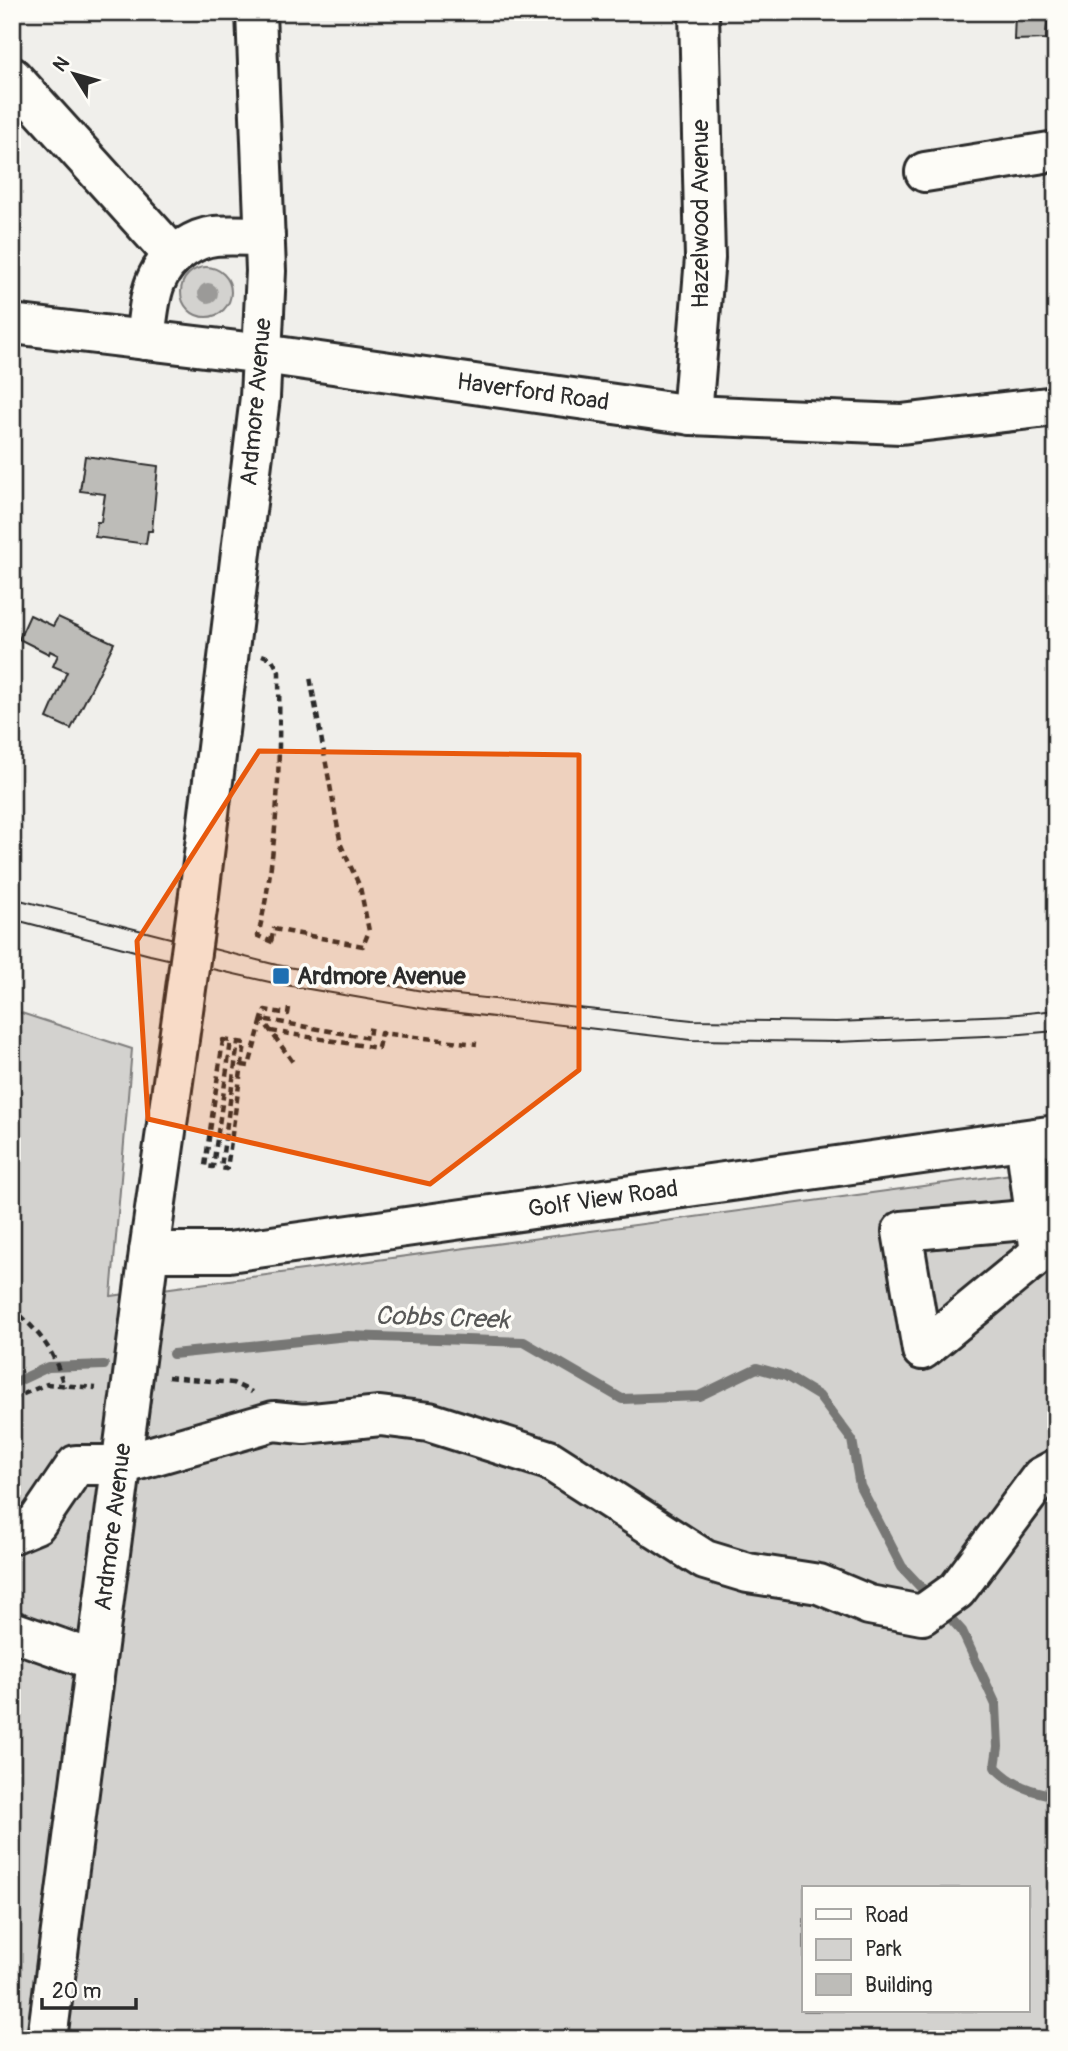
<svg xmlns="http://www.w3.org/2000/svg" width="1068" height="2051" font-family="Pangolin,sans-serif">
	<rect width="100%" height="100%" fill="#f0efeb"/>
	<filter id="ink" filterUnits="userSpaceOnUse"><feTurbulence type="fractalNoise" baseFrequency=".0143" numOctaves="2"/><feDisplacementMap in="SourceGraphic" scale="14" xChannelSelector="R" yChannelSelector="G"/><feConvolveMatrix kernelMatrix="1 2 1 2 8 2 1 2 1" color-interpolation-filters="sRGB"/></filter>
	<g filter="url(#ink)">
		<g fill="#d3d2cf" stroke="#7f7e7d" stroke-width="2" fill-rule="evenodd">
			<circle cx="206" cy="292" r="25"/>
			<path d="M12 1010 132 1049 111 1296 1056 1168V2039H12ZM804 1888H1028V2011H804Z"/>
		</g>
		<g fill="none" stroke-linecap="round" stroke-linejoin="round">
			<g stroke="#777775" stroke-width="10">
				<polyline points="173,1354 348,1336 524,1342 622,1399 699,1396 757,1368 786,1376 819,1396 852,1440 860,1486 902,1567 932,1599"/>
				<polyline points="12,1384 48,1367 104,1365"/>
				<path d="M943 1610 962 1631 996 1705 998 1747 995 1767C1013 1786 1030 1791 1056 1796"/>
			</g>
		</g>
		<g fill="#bdbcb8" stroke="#2b2b2b" stroke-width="2">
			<polygon points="1015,12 1048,12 1046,39 1014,40"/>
			<polygon points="1048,12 1056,12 1056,39 1046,39"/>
			<polygon points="85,456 158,466 152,531 148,531 146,544 95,537 97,522 101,522 105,494 80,491"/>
			<polygon points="30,615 53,626 58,617 114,643 71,729 47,718 67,672 53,666 58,655 50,651 49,654 19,639"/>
		</g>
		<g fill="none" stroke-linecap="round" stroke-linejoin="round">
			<defs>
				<g id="minor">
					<polyline points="12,77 173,255"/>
					<polyline points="925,172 1056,151"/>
					<path d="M145 340C150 302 149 271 184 248 193 242 204 237 215 236 231 235 248 236 265 236"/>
					<polyline points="692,415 705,258 699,12"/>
					<polyline points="199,895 260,397 266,271 256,12"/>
					<polyline points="1025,1140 1039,1245"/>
					<polyline points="1035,1219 902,1231 922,1350 1040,1253"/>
					<polyline points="149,1252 229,1252 1056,1135"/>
					<polyline points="12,1534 36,1524 76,1465 121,1465 274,1421 304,1424 380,1416 429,1422 549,1460 705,1560 748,1573 819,1584 869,1605 922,1615 957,1590 1041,1477 1056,1469"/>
					<polyline points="12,1631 96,1661"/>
					<polyline points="47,2039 149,1252 179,1039"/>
				</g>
				<polyline id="major" points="12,324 263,354 692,415 901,424 1056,406"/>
			</defs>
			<use href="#minor" stroke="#2b2b2b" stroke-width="44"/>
			<use href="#major" stroke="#2b2b2b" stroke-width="44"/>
			<g stroke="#2b2b2b" stroke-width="4.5" stroke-dasharray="7 5" stroke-linecap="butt">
				<path d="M262 655 272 659 279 672C280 760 279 849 258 936L277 944"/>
				<polyline points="271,941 274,929 363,946 369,931 360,887 341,845 310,677"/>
				<polyline points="289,1008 288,1014 265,1010 262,1019 295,1065"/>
				<polyline points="271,1031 378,1048 381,1033 477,1044"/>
				<polygon points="223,1040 231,1041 213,1167 205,1166"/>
				<polygon points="238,1042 245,1043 227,1169 221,1168"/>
				<polyline points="242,1065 249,1066 262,1019 369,1038 371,1023"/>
				<path d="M12 1307C40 1334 54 1348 64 1387"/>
				<polyline points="168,1377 233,1383 252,1392"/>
				<polyline points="12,1399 47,1384 96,1388"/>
			</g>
			<use href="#minor" stroke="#fdfcf7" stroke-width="38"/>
			<use href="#major" stroke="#fdfcf7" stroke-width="38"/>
			<g stroke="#2b2b2b" stroke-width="2">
				<polyline points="12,898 277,965 428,992 692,1020 836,1022 1008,1015 1056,1010"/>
				<polyline points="12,919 150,955 274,983 425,1009 690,1040 836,1042 1010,1035 1056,1031"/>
			</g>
			<defs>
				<polyline id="minor-bridge" points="179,1039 199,895"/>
			</defs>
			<use href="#minor-bridge" stroke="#2b2b2b" stroke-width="44" stroke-linecap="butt"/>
			<use href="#minor-bridge" stroke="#fdfcf7" stroke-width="38"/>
		</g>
		<circle fill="#9b9a98" cx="208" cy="293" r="10"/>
	</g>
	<path fill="#e8590c" fill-opacity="0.2" stroke="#e8590c" stroke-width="5" stroke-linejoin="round" d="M259 751 579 755V1070L430 1184 148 1119 137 941Z"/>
	<rect fill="#1f6fb2" stroke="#fdfcf7" stroke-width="2.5" x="272" y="967" width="18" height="18" rx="3.5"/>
	<g text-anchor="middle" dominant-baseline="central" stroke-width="7" stroke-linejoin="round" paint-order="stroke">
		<g font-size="24" fill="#2b2b2b" stroke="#fdfcf7">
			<text transform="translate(700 214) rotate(-90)">Hazelwood Avenue</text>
			<text transform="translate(533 392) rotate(8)">Haverford Road</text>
			<text transform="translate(256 402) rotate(-85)">Ardmore Avenue</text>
			<text transform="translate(603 1199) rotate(-8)">Golf View Road</text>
			<text transform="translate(113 1527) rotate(-83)">Ardmore Avenue</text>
		</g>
		<g font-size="24" font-weight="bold" fill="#2b2b2b" stroke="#fdfcf7" text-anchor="start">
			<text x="297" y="976">Ardmore Avenue</text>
		</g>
		<g font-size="26" font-style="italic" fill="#575756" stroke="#fdfcf7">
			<text transform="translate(442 1318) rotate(2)">Cobbs Creek</text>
		</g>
	</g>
	<rect width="1068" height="2051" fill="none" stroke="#fdfcf7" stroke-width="42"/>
	<rect x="21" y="21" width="1026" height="2009" fill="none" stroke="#2b2b2b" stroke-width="2.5" filter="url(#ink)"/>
	<rect x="802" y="1886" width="228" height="126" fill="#fdfcf7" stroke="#a9a8a5" stroke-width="2"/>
	<rect x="816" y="1909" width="35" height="10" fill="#fdfcf7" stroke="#a9a8a5" stroke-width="2"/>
	<text x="865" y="1922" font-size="21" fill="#2b2b2b">Road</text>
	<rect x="816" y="1939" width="35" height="21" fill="#d3d2cf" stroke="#a9a8a5" stroke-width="2"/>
	<text x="865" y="1956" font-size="21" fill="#2b2b2b">Park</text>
	<rect x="816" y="1974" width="35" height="21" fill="#bdbcb8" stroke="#a9a8a5" stroke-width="2"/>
	<text x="865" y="1992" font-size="21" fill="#2b2b2b">Building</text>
	<g transform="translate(74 74) rotate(307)" stroke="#fdfcf7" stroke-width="5" paint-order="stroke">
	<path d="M0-5L12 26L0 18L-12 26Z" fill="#2b2b2b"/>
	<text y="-10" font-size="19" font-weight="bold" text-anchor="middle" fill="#2b2b2b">N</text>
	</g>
	<path d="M42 1998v10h94v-10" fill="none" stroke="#2b2b2b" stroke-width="3.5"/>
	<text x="52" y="1998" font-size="21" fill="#2b2b2b" stroke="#fdfcf7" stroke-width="5" paint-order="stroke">20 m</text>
</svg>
